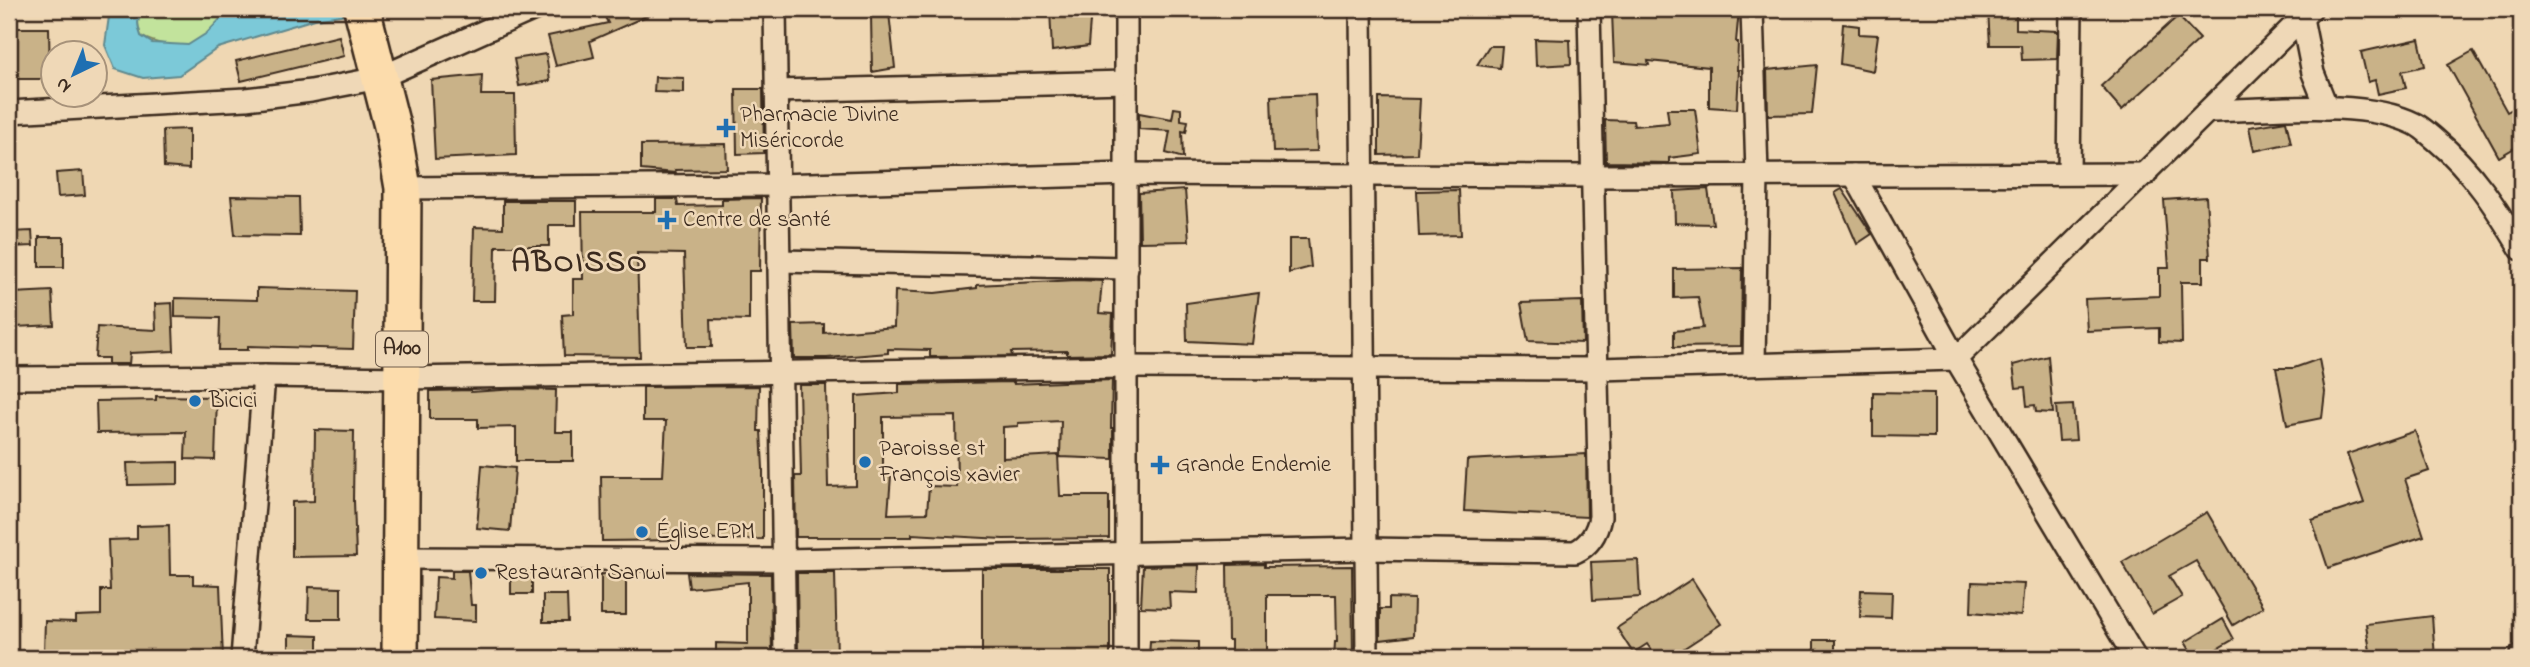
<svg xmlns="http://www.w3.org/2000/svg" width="2530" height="667" font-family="'Indie Flower',sans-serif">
	<rect width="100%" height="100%" fill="#efd7b3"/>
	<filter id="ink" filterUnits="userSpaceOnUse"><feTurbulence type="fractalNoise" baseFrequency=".0143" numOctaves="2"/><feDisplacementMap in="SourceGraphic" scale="14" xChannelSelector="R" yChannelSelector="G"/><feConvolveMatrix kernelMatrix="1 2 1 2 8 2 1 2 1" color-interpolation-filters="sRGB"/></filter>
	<g filter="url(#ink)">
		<path fill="#c2e39c" stroke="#7e865d" stroke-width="2" d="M145 9H224L227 12C219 24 203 40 189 45 177 49 151 42 141 36 137 24 136 19 145 9Z"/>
		<path fill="#7bc9d8" stroke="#61898e" stroke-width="2" d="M110 9H145C136 19 137 24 141 36L152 43 188 45 207 33 227 12 224 9H379L315 19 218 48 179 75 143 78 115 69 105 45Z"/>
		<g fill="#c9b288" stroke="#3b2a1e" stroke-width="2" fill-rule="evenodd">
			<polygon points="601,9 662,9 590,41 594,57 556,66 548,36 608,23"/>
			<polygon points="1050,9 1091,9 1088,46 1052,51"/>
			<polygon points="1629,9 1739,9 1736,42 1738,42 1737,70 1739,70 1737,109 1709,107 1709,67 1648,61 1649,65 1614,62 1612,12"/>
			<polygon points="1988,9 2016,9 2016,29 2058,31 2057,59 2022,60 2021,45 1990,45"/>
			<polygon points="889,13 895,68 872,72 871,15"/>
			<polygon points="2178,16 2200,39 2122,110 2101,86"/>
			<polygon points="1843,24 1859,26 1859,34 1878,35 1873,71 1840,64"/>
			<polygon points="9,28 49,28 50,79 9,79"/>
			<polygon points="339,36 344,56 241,81 236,61"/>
			<polygon points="1535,39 1570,40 1571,64 1536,66"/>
			<polygon points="2419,39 2425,66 2402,71 2406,88 2378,94 2375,80 2368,82 2361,52"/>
			<polygon points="1489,46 1502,46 1500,68 1477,65"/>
			<polygon points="2473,51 2507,112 2521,104 2521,144 2499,157 2448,65"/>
			<polygon points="546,54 550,81 519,86 514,59"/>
			<polygon points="1817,65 1812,114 1768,115 1767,70"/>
			<polygon points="482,75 481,95 515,95 516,155 435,159 431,80"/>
			<polygon points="655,77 684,78 684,93 654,92"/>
			<polygon points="736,89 763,89 764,153 737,154"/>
			<polygon points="1315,94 1317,151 1273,152 1271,96"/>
			<polygon points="1379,98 1420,99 1417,154 1379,155"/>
			<polygon points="1174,108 1181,109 1181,120 1188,121 1186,132 1182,131 1183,158 1166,153 1170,131 1139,129 1139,113 1172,119"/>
			<polygon points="1667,109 1695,109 1701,154 1669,158 1669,163 1606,162 1605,120 1633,121 1634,126 1669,123"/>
			<polygon points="2286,121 2291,143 2254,151 2249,127"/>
			<polygon points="189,129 189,169 164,167 163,130"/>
			<polygon points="726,144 727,169 675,170 676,173 641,170 641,145"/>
			<polygon points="83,171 85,195 58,197 56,173"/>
			<polygon points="1708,189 1713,224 1675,223 1674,191"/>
			<polygon points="1842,189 1872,234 1857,244 1835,193"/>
			<polygon points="1185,190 1189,241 1140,242 1139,193"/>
			<polygon points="1459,190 1461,235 1419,236 1417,191"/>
			<polygon points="231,196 299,197 300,236 235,235"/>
			<polygon points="2206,197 2210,258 2203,258 2203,282 2181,282 2182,343 2159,342 2159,328 2087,331 2085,299 2159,296 2159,268 2169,268 2164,200"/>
			<polygon points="761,198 760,271 749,271 749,320 711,319 712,347 687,347 684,254 637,253 640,357 564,356 562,315 573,314 573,279 583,279 582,212 656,212 656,199 677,199 678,206 722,205 722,199"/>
			<polygon points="503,201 576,201 576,225 549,225 549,246 496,246 495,301 472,301 474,227 503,228"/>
			<polygon points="32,231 33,246 9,247 9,232"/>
			<rect x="39" y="237" width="25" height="30"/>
			<polygon points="1289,239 1308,239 1311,267 1289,273"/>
			<polygon points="1742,268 1741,346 1674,347 1674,331 1703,328 1698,297 1674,298 1674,269"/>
			<polygon points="1077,280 1102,281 1099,313 1113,314 1111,354 1067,355 1067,351 1011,352 1012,356 930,357 930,350 888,349 888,353 827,358 794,358 793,325 824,324 824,333 894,327 895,291 935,293 977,288 977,285"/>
			<polygon points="257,288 355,291 353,349 248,346 248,350 219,350 220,318 175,317 175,298 257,300"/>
			<polygon points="52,291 54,325 15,327 13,293"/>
			<polygon points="1259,293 1252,344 1187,341 1186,303"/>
			<polygon points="1582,301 1583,343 1528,341 1521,303"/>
			<polygon points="172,303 174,351 130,353 129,364 108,364 108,358 95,358 97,327 156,330 155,304"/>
			<polygon points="2048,356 2053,413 2036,412 2035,405 2027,406 2025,387 2016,388 2013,365"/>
			<polygon points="2319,359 2325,392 2322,418 2287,425 2276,368 2294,368"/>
			<path d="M1112 380 1111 428H1113V459L1060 457 1061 421 1018 423V426L1003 427V458L1058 455 1060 496H1109V538L1003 539 912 534V537H796L795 476H801L799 385H826L828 487 856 486V396L899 393V384L1014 382V384ZM956 416 957 487 929 486 927 513 888 514 891 476H883V417Z"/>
			<polygon points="759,386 758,431 761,431 763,468 763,539 602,541 601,476 663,476 666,421 643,421 643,387"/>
			<polygon points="517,389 556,390 555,432 573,432 573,461 516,461 516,427 478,428 478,419 430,419 430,391 471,390 471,392"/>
			<polygon points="1873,392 1934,393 1934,437 1873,436"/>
			<polygon points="156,396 217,397 215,460 185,459 186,432 97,433 96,401 156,400"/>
			<polygon points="2073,405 2076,440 2059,441 2056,406"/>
			<polygon points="315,430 354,431 353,501 354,501 356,556 292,557 292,502 314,501"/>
			<polygon points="2415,431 2429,471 2405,479 2424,536 2328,568 2312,520 2364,503 2347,454"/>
			<polygon points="1586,454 1587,517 1464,511 1467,460"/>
			<polygon points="178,462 178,484 128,485 127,463"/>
			<polygon points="482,465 515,468 510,531 477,528"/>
			<polygon points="2207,512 2263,607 2233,625 2196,561 2169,576 2182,597 2152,614 2122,562"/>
			<polygon points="169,525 170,575 193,575 193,584 220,585 223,658 75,658 75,653 44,652 45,621 76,622 76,616 101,615 101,590 110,590 108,540 137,539 137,526"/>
			<polygon points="1638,560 1640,597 1593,600 1591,562"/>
			<polygon points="1264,564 1264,567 1352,566 1353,658 1334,658 1335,642 1337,642 1336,595 1267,595 1267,658 1231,658 1231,640 1228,640 1227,565"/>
			<polygon points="1199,565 1198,593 1169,592 1170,608 1141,607 1143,566"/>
			<rect x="982" y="569" width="128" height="89"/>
			<polygon points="452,571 468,571 471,605 476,605 476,621 434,619 436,577 452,578"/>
			<rect x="511" y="572" width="21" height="22"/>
			<polygon points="687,573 771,574 772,658 716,658 716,643 748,644 748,582 689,588"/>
			<polygon points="797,573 835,573 837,658 798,658"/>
			<polygon points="601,574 626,575 626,615 601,615"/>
			<polygon points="1692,579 1721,624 1669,658 1657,658 1647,644 1633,653 1617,628"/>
			<polygon points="1972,582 2024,584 2021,616 1971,612"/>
			<polygon points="309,587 341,588 341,619 308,619"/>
			<polygon points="1861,590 1892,591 1891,618 1860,617"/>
			<polygon points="543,595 567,595 568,622 543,622"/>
			<polygon points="1389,598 1414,599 1413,636 1380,640 1380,609 1389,609"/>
			<polygon points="2432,616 2435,658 2371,658 2366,624"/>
			<polygon points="2223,619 2234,639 2201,658 2195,658 2185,642"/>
			<polygon points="289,635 318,636 318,658 289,658"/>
			<rect x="1814" y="640" width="21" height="18"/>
			<polygon points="1150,641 1198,642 1198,658 1149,658"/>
		</g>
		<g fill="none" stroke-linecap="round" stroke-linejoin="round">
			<defs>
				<g id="minor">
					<polyline points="775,9 785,658"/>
					<polyline points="1126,9 1126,658"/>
					<polyline points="1361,9 1367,658"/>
					<polyline points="1752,9 1757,174 1754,364"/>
					<polyline points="2302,18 2313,73 2327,108"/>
					<polyline points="776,91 1126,82"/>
					<path d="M2209 111C2267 110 2364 98 2415 124 2423 128 2430 135 2436 140 2473 171 2497 209 2521 249"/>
					<polyline points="9,112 246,99 311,91 379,78 534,9"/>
					<polyline points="2069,173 2071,9"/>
					<polyline points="1854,175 1956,359 2135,658"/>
					<polyline points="403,188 778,185 1127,174 1592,176 2146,174"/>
					<polyline points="779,261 1127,268"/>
					<polyline points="9,378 264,376 402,378 1126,367 1598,369 1956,359 2311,9"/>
					<path d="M401 558 783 560 1366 549 1575 552C1590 545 1597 533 1600 517L1589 9"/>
					<polyline points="242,658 264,376"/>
					<polyline points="2521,658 2521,655"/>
				</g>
				<polyline id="trunk" points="362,9 393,130 403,188 400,658"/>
			</defs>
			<use href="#minor" stroke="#3b2a1e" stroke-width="26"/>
			<use href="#trunk" stroke="#3b2a1e" stroke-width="40"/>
			<use href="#minor" stroke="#efd8b7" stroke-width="21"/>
			<use href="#trunk" stroke="#fcdcac" stroke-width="35"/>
		</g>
	</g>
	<g fill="#1f6fb2" stroke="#efd8b7" stroke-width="2.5">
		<path d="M722.5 117.5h7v7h7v7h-7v7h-7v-7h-7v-7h7z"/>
		<path d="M663.5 209.5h7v7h7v7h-7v7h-7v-7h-7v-7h7z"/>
		<circle cx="195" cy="401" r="7"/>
		<circle cx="865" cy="462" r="7"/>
		<path d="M1156.5 454.5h7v7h7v7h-7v7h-7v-7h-7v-7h7z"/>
		<circle cx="642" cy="532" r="7"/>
		<circle cx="481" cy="573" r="7"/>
	</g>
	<g text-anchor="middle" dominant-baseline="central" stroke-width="5" stroke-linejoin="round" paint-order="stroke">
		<rect fill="#efd8b7" stroke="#715e4c" stroke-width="2" x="376" y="331.5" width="52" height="35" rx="5"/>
		<g font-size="21" font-weight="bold" fill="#3b2a1e">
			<text x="402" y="349">A100</text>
		</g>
		<g font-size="23" fill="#3b2a1e" stroke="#efd8b7" text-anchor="start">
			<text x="740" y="115">Pharmacie Divine<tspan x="740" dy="26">Miséricorde</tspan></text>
			<text x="683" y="220">Centre de santé</text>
			<text x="209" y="401">Bicici</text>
			<text x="879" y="449">Paroisse st<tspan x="879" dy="26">François xavier</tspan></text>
			<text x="1176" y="465">Grande Endemie</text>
			<text x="656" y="532">Église EPM</text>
			<text x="495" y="573">Restaurant Sanwi</text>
		</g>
		<g font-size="30" font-weight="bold" letter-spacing="2" fill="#3b2a1e" stroke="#efd8b7">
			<text x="580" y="264">ABOISSO</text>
		</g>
	</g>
	<rect width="2530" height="667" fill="none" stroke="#efd8b7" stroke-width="35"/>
	<rect x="18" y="18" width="2495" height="632" fill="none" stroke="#3b2a1e" stroke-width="2.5" filter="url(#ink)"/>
	<g transform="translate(74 74) rotate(223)"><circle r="33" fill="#efd8b7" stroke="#a7927a" stroke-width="2"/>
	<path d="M0-5L12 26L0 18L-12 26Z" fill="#1f6fb2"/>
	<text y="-10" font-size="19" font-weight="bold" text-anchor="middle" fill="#3b2a1e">N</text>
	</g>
</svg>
